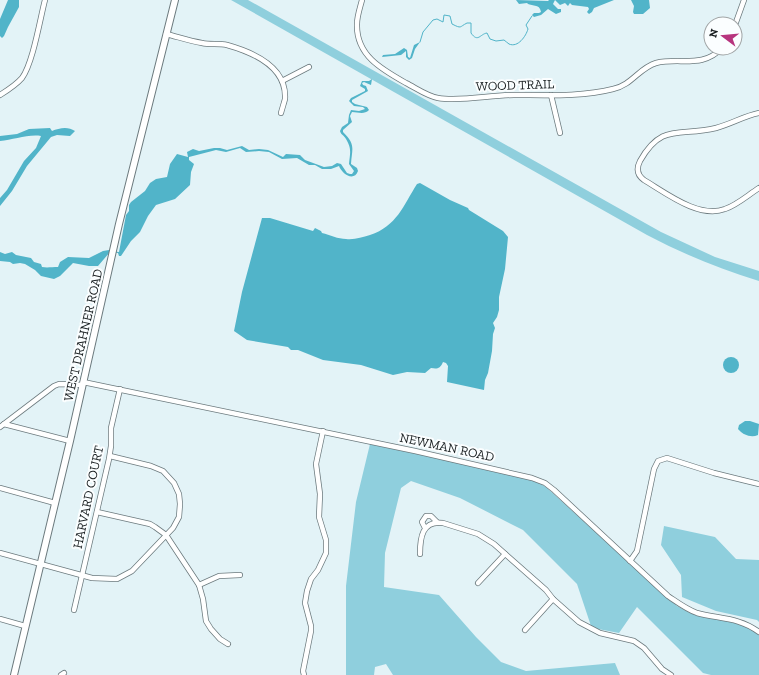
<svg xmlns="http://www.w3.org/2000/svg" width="759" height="675" font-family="'Zilla Slab',serif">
	<rect width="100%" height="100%" fill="#e3f3f7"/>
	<g fill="#8fcfdd">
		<path d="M231 0H248L661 232 715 257 759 271V281C720 269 683 254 647 235Z"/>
		<polygon points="370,444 520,476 533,480 546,487 677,606 690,613 705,617 721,619 747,626 759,634 759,675 711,675 703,673 637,607 619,633 598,629 591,626 577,584 523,530 460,498 411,481 401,488 385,553 384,587 439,595 476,637 501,662 526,671 615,663 620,675 393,675 386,664 375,667 374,675 346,675 346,586 356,502"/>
		<polygon points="664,526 715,537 736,559 759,560 759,622 757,620 716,611 682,597 681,575 661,545"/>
	</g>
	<g fill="#51b4c9">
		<polygon points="8,0 19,0 19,7 8,27 4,36 2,38 0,36 0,19"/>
		<path d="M516 0 548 1 549 0H614L594 8 592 12 589 14 587 12 589 9 588 7 572 5 570 3 568 6 565 3 560 5 555 0 553 4 558 9H561V12L556 14 548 9 541 15 534 17 532 15 534 13H539L541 12C540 3 531 7 527 3L519 4Z"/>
		<polygon points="631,0 649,0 650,8 643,14 634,14 633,12 634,6"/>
		<polygon points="420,42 415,49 412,58 409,60 406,57 406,51 401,55 382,57 383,55 395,54 404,48 407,50 408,57 410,58 414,45"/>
		<path d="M372 79 371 85 364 82 362 83 363 85 366 86 368 91 352 100V102L355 104 367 107 369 110C364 115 358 112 352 112L350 116 352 122 343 130V132C356 145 352 148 351 164L357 168 358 171C354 182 342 174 339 166L331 169H322L315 165H309L297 158 282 159 269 152 259 151 246 152 240 148 226 152 216 150 189 157V160L194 164 191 172 190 185 175 199 156 205 148 216 140 232 131 241 121 256H119L118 253 110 252 98 266H89L73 263 60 276 54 279 41 276 35 270 25 264 20 263 13 264 10 262 0 261V252L5 254 12 252 16 255 31 258 34 262 41 264 42 267C47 268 52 267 58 267L60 262 68 257 89 258 103 251 109 250 110 251 119 252 126 215 129 211V205L131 202 145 191 150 183 156 179 167 177 170 164 177 154 188 157 187 152 193 149 199 151 214 148H220L227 150 242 146 249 150 259 149 268 150 283 157 286 154 300 155 305 160 324 167 332 166 337 163 341 164 347 173 350 174H352L354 171 349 164C350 153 352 149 346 139 344 135 341 135 340 131L342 127 348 123 349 115 351 110 359 111 365 109 363 107 354 106 349 101 351 98 365 91V89L360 86 362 81H369Z"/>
		<path d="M50 128 52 131C59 128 68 126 75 131L70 136 57 135 51 137 27 166 12 191 0 206V198L7 190 24 161 36 148 41 136C28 134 13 140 0 141V136L17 134 29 129Z"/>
		<path d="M420 183 450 200 468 208 469 210 503 231 508 237 505 269 499 297V310L497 317 493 323 495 328 493 334 492 351 488 373 485 380 484 390 447 382 448 366 446 363 443 362C440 369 437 369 431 368L425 373 407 372 393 375 361 365 323 360 298 350H291L288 347 247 340 234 331 242 292 262 218H270L313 231 315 228 321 231 322 233C330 235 338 239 346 239 355 240 362 237 370 235 397 226 403 206 417 184Z"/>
		<circle cx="731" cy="365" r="8"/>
		<path d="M745 421H750L759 424 758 435C751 438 743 435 738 429L739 425Z"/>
	</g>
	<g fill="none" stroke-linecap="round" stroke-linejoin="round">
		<path stroke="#51b4c9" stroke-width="1" d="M420 42 423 32 433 20 437 19 443 22 444 15 450 16 452 24C462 29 459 27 467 23H471V33C478 43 480 34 487 33L490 39 496 41 504 40C506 41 507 43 509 44 518 48 526 36 528 29L526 25 532 16"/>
		<defs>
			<g id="street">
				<path d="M362 0C360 8 357 16 357 24 356 55 381 69 406 83 416 88 427 96 438 98 460 102 490 95 514 95 545 95 582 97 613 89 632 85 639 68 656 63 680 57 702 69 722 48"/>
				<polyline points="735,25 744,0"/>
				<path d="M166 34C178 37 190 41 202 43 210 45 219 43 227 45 252 52 287 66 285 99 284 103 282 109 281 113"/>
				<polyline points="282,81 309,67"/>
				<path d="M0 95C8 90 16 85 22 78 33 63 40 19 45 0"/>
				<polyline points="551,95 560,133"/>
				<path d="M759 113C744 116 731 124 716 128 680 137 662 122 640 161 636 169 637 175 644 180 666 193 699 219 725 209 737 205 748 195 759 188"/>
				<path d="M83 382 415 451 532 478 545 483 554 490 668 596C677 602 686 609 697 613 719 619 739 617 759 632"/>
				<polyline points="4,424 70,441"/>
				<polyline points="0,427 54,386 59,384 83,385"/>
				<polyline points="0,488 55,503"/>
				<polyline points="97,512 150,524 155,527 166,535 199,585 203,599 206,621 211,629 220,639 228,644"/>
				<polyline points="425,528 422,522 426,516 431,516 437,522"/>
				<polyline points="0,553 92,578 117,579 132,571 173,528 179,517 180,504 179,494 174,483 163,471 151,466 110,456"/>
				<path d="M420 554C420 538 422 520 443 523L478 534 494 544 546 590 553 599 579 622 600 633 634 641 644 648 662 669 671 675"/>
				<polyline points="630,561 637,551 654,469 658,461 667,458 714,473 759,484"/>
				<polyline points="478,583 505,554"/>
				<polyline points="199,585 219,576 240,575"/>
				<polyline points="74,610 109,459 111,446 111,428 120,389"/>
				<polyline points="0,619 25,626"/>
				<polyline points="525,630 553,599"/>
				<polyline points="61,675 64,673"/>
				<polyline points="304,675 303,671 311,631 311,626 305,603 307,591 311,579 318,570 326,553 326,540 319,517 320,494 316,464 323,431"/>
			</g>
			<polyline id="secondary" points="14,675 70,441 119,224 175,0"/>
		</defs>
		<use href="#street" stroke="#6c7a7e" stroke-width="6"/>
		<use href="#secondary" stroke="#6c7a7e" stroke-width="8"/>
		<use href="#street" stroke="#fff" stroke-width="4.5"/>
		<use href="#secondary" stroke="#fff" stroke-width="6"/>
	</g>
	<g text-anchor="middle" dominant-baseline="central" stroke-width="4" stroke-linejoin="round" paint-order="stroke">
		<g font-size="13" fill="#191f21" stroke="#fbfeff">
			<text transform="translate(515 85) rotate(-2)">WOOD TRAIL</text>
			<text transform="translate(83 335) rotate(-77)">WEST DRAHNER ROAD</text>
			<text transform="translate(447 447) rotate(12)">NEWMAN ROAD</text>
			<text transform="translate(88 497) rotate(-78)">HARVARD COURT</text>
		</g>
	</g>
	<g transform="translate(723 36) rotate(286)"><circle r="19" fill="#fbfeff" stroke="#a1a5a6"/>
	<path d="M0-3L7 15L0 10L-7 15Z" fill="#b7357e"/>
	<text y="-6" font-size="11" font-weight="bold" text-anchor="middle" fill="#191f21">N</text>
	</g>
</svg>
